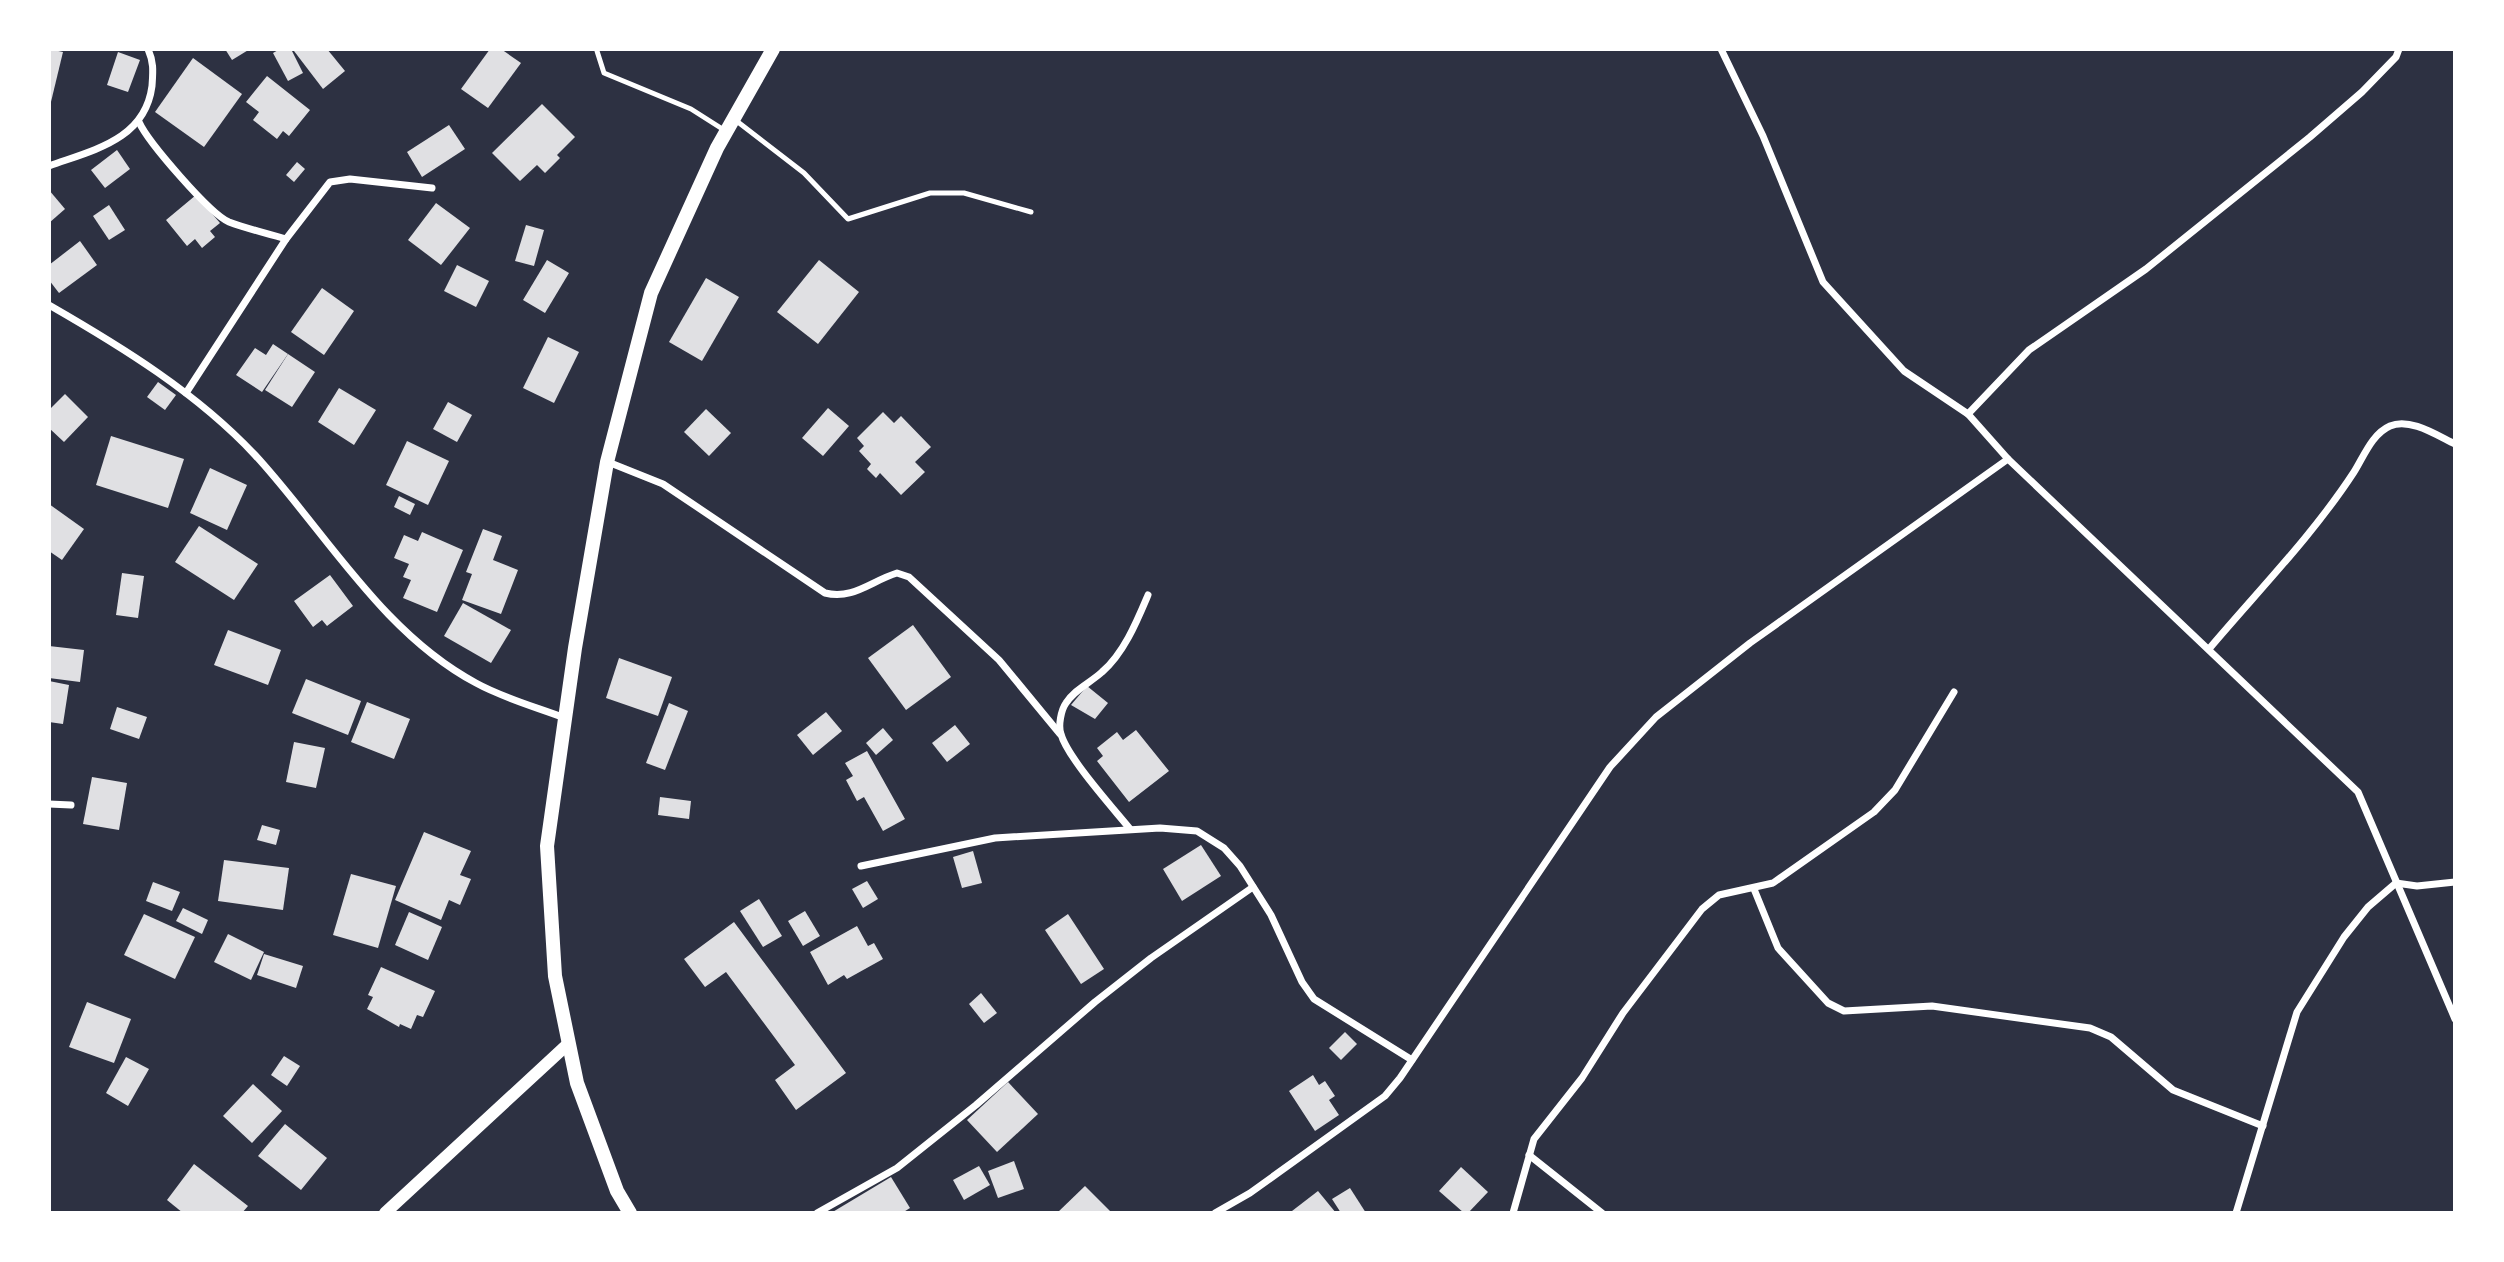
<svg xmlns="http://www.w3.org/2000/svg" width="2504" height="1262" font-family="'Archivo Narrow',sans-serif">
	<rect width="100%" height="100%" fill="#2d3142"/>
	<g fill="#e0e0e3">
		<polygon points="49,49 63,52 50,106 49,106"/>
		<polygon points="225,49 250,49 232,60"/>
		<polygon points="280,49 291,49 303,73 288,81 273,53"/>
		<polygon points="297,49 327,49 345,71 323,89 294,51"/>
		<polygon points="490,49 501,49 521,63 488,108 461,89"/>
		<polygon points="118,52 140,60 128,92 107,85"/>
		<polygon points="193,58 242,94 204,147 155,112"/>
		<polygon points="267,76 310,110 289,136 283,131 277,139 253,120 259,112 246,102"/>
		<polygon points="542,104 575,137 557,155 560,158 545,173 537,165 520,181 492,153"/>
		<polygon points="449,125 465,149 422,177 407,152"/>
		<polygon points="117,150 130,169 105,188 91,170"/>
		<polygon points="297,162 305,169 294,182 286,175"/>
		<polygon points="49,190 65,209 49,223"/>
		<polygon points="196,195 220,223 210,231 215,237 202,248 195,239 187,246 166,220"/>
		<polygon points="436,203 470,228 441,265 408,240"/>
		<polygon points="109,205 125,230 109,240 93,216"/>
		<polygon points="526,225 544,230 534,266 515,261"/>
		<polygon points="80,241 97,265 59,293 49,280 49,265"/>
		<polygon points="547,260 569,273 545,313 523,300"/>
		<polygon points="819,260 859,292 818,344 777,312"/>
		<polygon points="457,265 489,281 476,307 444,291"/>
		<polygon points="706,278 739,297 702,361 669,342"/>
		<polygon points="322,288 354,311 324,355 291,332"/>
		<polygon points="548,337 579,352 554,403 523,388"/>
		<polygon points="273,344 288,354 262,392 236,375 255,348 266,355"/>
		<polygon points="288,354 315,372 292,407 265,390"/>
		<polygon points="158,382 176,395 165,410 147,397"/>
		<polygon points="339,388 376,410 354,445 318,422"/>
		<polygon points="65,394 88,417 64,442 49,428 49,410"/>
		<polygon points="448,402 472,415 457,442 433,429"/>
		<polygon points="828,408 849,426 823,456 802,438"/>
		<polygon points="706,409 731,433 709,456 684,432"/>
		<polygon points="883,412 894,423 901,416 931,447 915,462 925,472 901,495 880,473 876,478 867,469 871,464 859,451 864,446 857,438"/>
		<polygon points="111,436 184,459 168,508 96,485"/>
		<polygon points="407,441 449,461 428,505 386,485"/>
		<polygon points="210,468 247,485 227,530 190,513"/>
		<polygon points="399,496 415,504 410,515 394,507"/>
		<polygon points="49,504 84,529 62,560 49,551"/>
		<polygon points="199,526 258,564 234,600 175,562"/>
		<polygon points="483,529 502,536 493,560 518,570 501,614 462,600 472,574 466,572"/>
		<polygon points="422,532 463,550 437,612 403,598 411,580 403,577 409,564 394,558 404,535 418,541"/>
		<polygon points="122,573 144,576 138,618 116,615"/>
		<polygon points="330,575 353,606 327,626 322,620 313,627 294,601"/>
		<polygon points="463,603 511,630 491,663 444,636"/>
		<polygon points="913,625 951,677 906,710 868,658"/>
		<polygon points="228,630 281,650 268,685 214,665"/>
		<polygon points="49,646 84,650 80,682 49,678"/>
		<polygon points="619,658 672,677 658,716 606,698"/>
		<polygon points="306,679 361,701 348,735 292,713"/>
		<polygon points="49,681 69,685 63,724 49,722"/>
		<polygon points="1087,686 1108,703 1095,719 1071,705"/>
		<polygon points="367,702 410,719 394,759 351,742"/>
		<polygon points="669,703 688,711 665,770 646,763"/>
		<polygon points="117,707 147,717 139,739 110,729"/>
		<polygon points="826,712 842,731 813,755 797,735"/>
		<polygon points="955,725 970,744 947,762 932,743"/>
		<polygon points="883,728 893,740 876,755 866,743"/>
		<polygon points="1136,730 1169,771 1129,802 1097,761 1103,756 1097,748 1117,732 1123,740"/>
		<polygon points="294,742 325,748 316,788 286,782"/>
		<polygon points="867,751 905,819 883,831 864,797 857,801 846,780 853,776 845,763"/>
		<polygon points="92,777 127,783 119,830 83,824"/>
		<polygon points="660,797 691,801 689,819 658,815"/>
		<polygon points="262,825 280,830 276,845 257,840"/>
		<polygon points="424,832 471,851 460,875 471,879 460,905 449,900 441,920 395,900"/>
		<polygon points="1201,845 1221,876 1182,901 1163,869"/>
		<polygon points="973,851 982,883 962,888 953,857"/>
		<polygon points="224,860 289,868 283,910 218,901"/>
		<polygon points="351,874 396,886 378,948 333,935"/>
		<polygon points="867,881 878,899 863,908 852,889"/>
		<polygon points="153,882 180,892 172,911 146,901"/>
		<polygon points="759,899 782,936 763,947 740,911"/>
		<polygon points="183,908 208,920 202,934 176,921"/>
		<polygon points="805,911 820,936 803,946 788,921"/>
		<polygon points="409,912 442,927 428,960 395,945"/>
		<polygon points="144,914 195,937 175,979 124,955"/>
		<polygon points="1068,914 1104,969 1081,984 1045,930"/>
		<polygon points="734,922 846,1073 796,1110 775,1080 795,1065 726,972 705,987 684,959"/>
		<polygon points="857,926 868,946 874,943 883,959 847,979 844,975 828,985 810,952"/>
		<polygon points="228,934 264,952 251,980 214,962"/>
		<polygon points="264,954 303,966 296,988 257,975"/>
		<polygon points="381,967 435,991 423,1017 417,1015 411,1029 400,1024 399,1027 367,1009 373,997 368,995"/>
		<polygon points="981,993 997,1013 984,1023 969,1004"/>
		<polygon points="87,1002 131,1019 114,1063 69,1047"/>
		<polygon points="1345,1032 1357,1044 1341,1060 1329,1048"/>
		<polygon points="284,1056 300,1066 287,1086 271,1075"/>
		<polygon points="126,1057 149,1069 128,1106 106,1093"/>
		<polygon points="1313,1075 1319,1085 1325,1081 1335,1096 1329,1100 1339,1115 1315,1131 1289,1091"/>
		<polygon points="1008,1082 1038,1114 997,1152 967,1120"/>
		<polygon points="253,1084 282,1111 252,1143 223,1116"/>
		<polygon points="285,1124 327,1158 301,1190 258,1156"/>
		<polygon points="1014,1161 1024,1189 998,1198 988,1171"/>
		<polygon points="194,1164 248,1206 242,1213 183,1213 167,1200"/>
		<polygon points="979,1166 990,1185 964,1200 953,1180"/>
		<polygon points="1461,1167 1488,1192 1468,1213 1464,1213 1439,1191"/>
		<polygon points="891,1177 910,1208 902,1213 831,1213"/>
		<polygon points="1085,1186 1112,1213 1057,1213"/>
		<polygon points="1350,1188 1366,1213 1341,1213 1332,1199"/>
		<polygon points="1318,1191 1336,1213 1294,1213 1292,1211"/>
	</g>
	<g fill="none" stroke-linecap="round" stroke-linejoin="round">
		<g stroke="#fff" stroke-width="5">
			<polyline points="597,51 604,73 691,109 724,130"/>
			<polyline points="734,119 804,173 848,219 930,193 964,193 1031,212"/>
		</g>
		<g stroke="#fff" stroke-width="7">
			<polyline points="1721,49 1763,136 1823,282 1904,371 1968,414 2008,459 2358,792 2455,1019"/>
			<path d="M139 122C148 142 210 214 229 222 247 229 267 233 286 239"/>
			<path d="M49 166C93 150 145 140 152 86 153 71 154 63 148 49"/>
			<path d="M49 305C122 347 197 393 255 455 325 531 382 633 476 683 503 698 536 707 565 718"/>
			<polyline points="186,393 286,239 330,182 350,179 432,188"/>
			<polyline points="1968,414 2029,350 2146,269 2310,137 2362,92 2396,57 2399,49"/>
			<path d="M608 462 663 484 825 593C853 600 871 581 897 573L909 577 999 660 1060 734"/>
			<path d="M2209 649C2258 591 2313 535 2354 472 2364 456 2372 434 2390 426 2410 417 2438 436 2455 444"/>
			<polyline points="49,804 71,805"/>
			<path d="M1130 829C1113 808 1067 757 1061 734 1058 726 1061 710 1066 703 1075 689 1090 683 1102 672 1124 653 1137 621 1148 595"/>
			<polyline points="861,866 995,838 1160,828 1197,831 1224,848 1240,866 1271,915 1302,982 1314,999 1412,1060"/>
			<polyline points="1754,889 1778,948 1828,1003 1844,1011 1932,1006 2090,1028 2111,1037 2173,1090 2263,1126"/>
			<polyline points="1529,1155 1602,1213"/>
			<polyline points="817,1213 897,1168 976,1105 1095,1002 1151,958 1253,887"/>
			<polyline points="1215,1213 1250,1193 1385,1096 1400,1078 1610,767 1656,717 1750,643 2008,459"/>
			<polyline points="1513,1213 1534,1139 1582,1078 1623,1013 1702,909 1719,895 1773,883 1874,812 1895,790 1954,692"/>
			<polyline points="2236,1213 2297,1012 2344,937 2368,907 2396,883 2417,886 2455,882"/>
		</g>
		<polyline stroke="#fff" stroke-width="12" points="385,1213 569,1043"/>
		<polyline stroke="#fff" stroke-width="14" points="630,1213 617,1191 577,1083 555,976 547,846 575,648 607,462 651,293 717,148 773,49"/>
	</g>
	<rect width="2504" height="1262" fill="none" stroke="#ffffff" stroke-width="102"/>
</svg>
